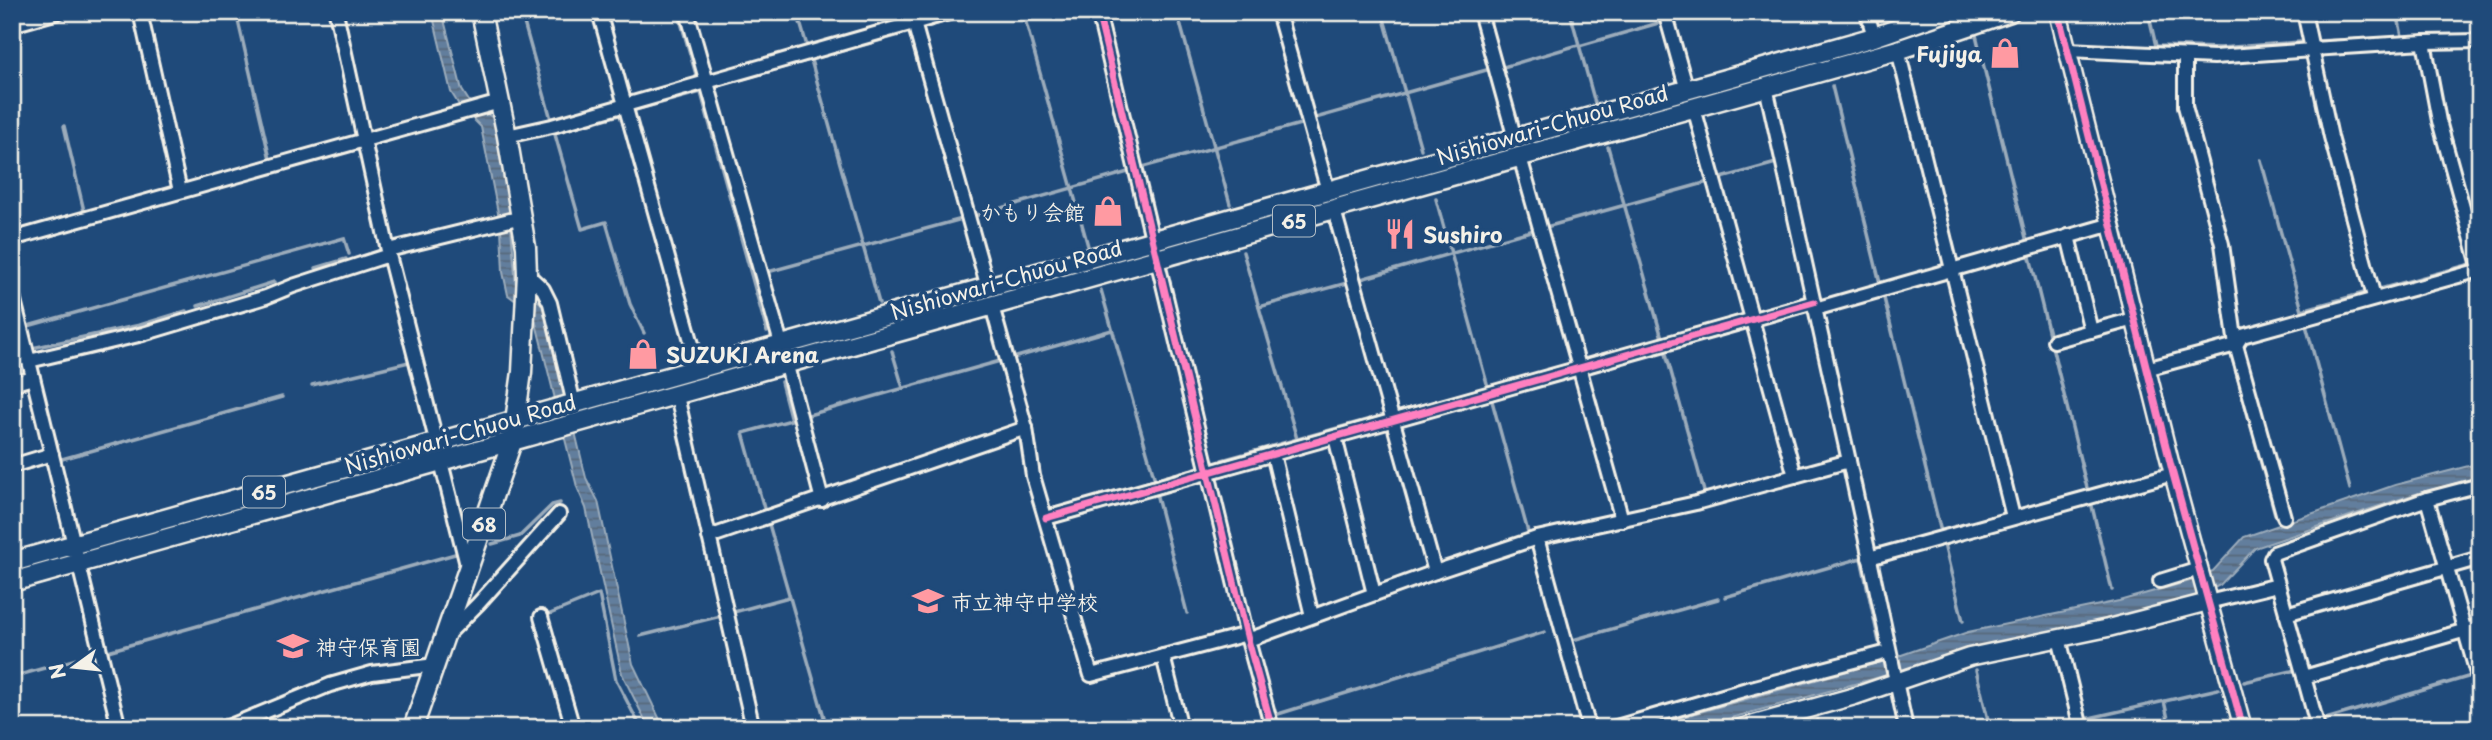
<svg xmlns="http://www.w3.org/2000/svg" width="2492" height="740" font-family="'Playpen Sans','Klee One',sans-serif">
	<defs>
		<pattern id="water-rules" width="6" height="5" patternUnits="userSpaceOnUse" patternTransform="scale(1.75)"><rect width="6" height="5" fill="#627e9d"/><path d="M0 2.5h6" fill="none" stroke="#58687a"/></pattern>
	</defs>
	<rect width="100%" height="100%" fill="#1f4a7a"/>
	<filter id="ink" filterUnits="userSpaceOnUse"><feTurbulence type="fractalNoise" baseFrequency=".0143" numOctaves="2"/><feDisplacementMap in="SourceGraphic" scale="14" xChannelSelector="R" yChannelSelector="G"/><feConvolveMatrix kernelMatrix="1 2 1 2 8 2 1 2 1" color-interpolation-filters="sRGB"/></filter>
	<g filter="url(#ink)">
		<g fill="url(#water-rules)" stroke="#9cacbb" stroke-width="2">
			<polygon points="432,12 442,12 462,90 469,101 493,118 509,203 516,286 545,306 586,478 598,501 633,664 664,728 649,728 622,674 586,508 577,487 534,315 508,295 503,272 501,228 481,127 459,105 451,92"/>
			<polygon points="2480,463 2480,477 2412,495 2255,548 2220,585 2194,598 2102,621 1967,649 1898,674 1887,675 1695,728 1642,728 1884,661 1968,632 2119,601 2190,581 2213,571 2244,537 2395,485"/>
		</g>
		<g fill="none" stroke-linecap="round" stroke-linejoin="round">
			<g stroke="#9cacbb" stroke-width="3.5">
				<polyline points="236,12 270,159"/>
				<polyline points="521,12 551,119"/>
				<polyline points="678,12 697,78"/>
				<polyline points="797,12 807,46"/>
				<polyline points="1023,12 1088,246"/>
				<polyline points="1177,12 1230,204"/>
				<polyline points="1382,12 1421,149"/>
				<polyline points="1570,12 1595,103"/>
				<polyline points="2148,12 2156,46 2220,48 2300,42"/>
				<polyline points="2397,12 2402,36"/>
				<polyline points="1673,18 1693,12"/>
				<polyline points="922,28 978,12"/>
				<polyline points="1976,35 2027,242"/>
				<polyline points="2315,41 2480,34"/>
				<polyline points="1579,46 1662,22"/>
				<polyline points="811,60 879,303"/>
				<polyline points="1500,68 1578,45"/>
				<polyline points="1832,86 1880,283"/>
				<polyline points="714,87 910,32"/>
				<polyline points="700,89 767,332"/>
				<polyline points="635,110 701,92"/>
				<polyline points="1312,119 1490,69"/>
				<polyline points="64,126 84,211"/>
				<polyline points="554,131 582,229 606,222 630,304 644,333"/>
				<polyline points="554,133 619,115"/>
				<polyline points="1608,147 1662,338"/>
				<polyline points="2261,160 2302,310 2364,293"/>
				<polyline points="1143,167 1304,123"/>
				<polyline points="1718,179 1776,163 1784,195"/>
				<polyline points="1436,199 1488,387"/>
				<polyline points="974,216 1128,172"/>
				<polyline points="2209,219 2216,247 2228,340"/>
				<polyline points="1546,227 1708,182"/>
				<polyline points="1243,252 1297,439"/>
				<polyline points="2029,253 2088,492"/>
				<polyline points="316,268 346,259"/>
				<polyline points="764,273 962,219"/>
				<polyline points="1361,279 1534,230"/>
				<polyline points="2380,289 2471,264"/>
				<polyline points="1101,290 1155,480 1197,468"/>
				<polyline points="1883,294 1941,532"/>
				<polyline points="198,306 274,282"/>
				<polyline points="1259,307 1347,283"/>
				<polyline points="1758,311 1807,297 1806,295"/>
				<polyline points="2306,325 2350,489"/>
				<polyline points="28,326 344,238 349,254"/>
				<polyline points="32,348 140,325 186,311"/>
				<polyline points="1665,350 1705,495"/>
				<polyline points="892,351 903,388"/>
				<polyline points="12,353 21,351"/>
				<polyline points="2231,354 2275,514"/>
				<polyline points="1013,358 1112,330"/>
				<polyline points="1586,360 1743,315"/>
				<polyline points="312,385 409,362"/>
				<polyline points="1492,401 1528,532"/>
				<polyline points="1402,411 1570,364"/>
				<polyline points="805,416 1000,361"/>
				<polyline points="62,459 282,397"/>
				<polyline points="1222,460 1381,416"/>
				<polyline points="12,473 48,463"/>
				<polyline points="1156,493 1187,613"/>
				<polyline points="2091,502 2112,590"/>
				<polyline points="765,512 743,433 791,420 781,382"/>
				<polyline points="769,524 824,717"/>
				<polyline points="492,544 520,536 552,505 560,503"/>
				<polyline points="1944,544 1963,621"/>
				<polyline points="1532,546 1571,685"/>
				<polyline points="1725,597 1861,558 1879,642"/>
				<polyline points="734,612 789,597"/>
				<polyline points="545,616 599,594 616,680 641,728"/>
				<polyline points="640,636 721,616"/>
				<polyline points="1569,641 1718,599"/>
				<polyline points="108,651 455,554"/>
				<polyline points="1976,670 1990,728"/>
				<polyline points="12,677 95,654"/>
				<polyline points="2244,682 2296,670 2297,674"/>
				<polyline points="2164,701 2170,728"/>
				<polyline points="1275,715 1545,632"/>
				<polyline points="2085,719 2218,689"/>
				<polyline points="2086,719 2088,728"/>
				<polyline points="1817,720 1819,728"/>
				<polyline points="2319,721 2471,676"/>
				<polyline points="1238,728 1261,721"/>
				<polyline points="2044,728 2074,721"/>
			</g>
			<defs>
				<g id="street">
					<polyline points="140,12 180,191"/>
					<polyline points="336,12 389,255 437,444"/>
					<polyline points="599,12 699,369"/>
					<polyline points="687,12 782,347 822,500"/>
					<polyline points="911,12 988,288"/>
					<polyline points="1098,12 1248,640 1272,728"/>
					<polyline points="1278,12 1328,191"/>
					<polyline points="1480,12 1515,139"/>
					<polyline points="1665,12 1687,90"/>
					<polyline points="1867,12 1874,37"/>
					<polyline points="2304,12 2331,137 2374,297"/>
					<polyline points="12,25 58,12"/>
					<polyline points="2424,42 2439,121 2480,269"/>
					<polyline points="2312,49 2424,42 2480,41"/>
					<polyline points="1898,50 2013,517"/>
					<polyline points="2068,50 2214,57 2312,50"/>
					<polyline points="2185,56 2185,106 2222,244 2236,345 2284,517"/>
					<polyline points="1766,87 1849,461 1906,728"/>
					<polyline points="1694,108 1795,476"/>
					<polyline points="507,136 552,126 952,12"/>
					<polyline points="1520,157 1622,520"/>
					<polyline points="1334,210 1435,572"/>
					<polyline points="2068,236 2091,331"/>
					<polyline points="12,239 500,102"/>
					<polyline points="388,250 522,217"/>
					<polyline points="527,274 543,289 550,303 574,404"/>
					<polyline points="12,292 119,728"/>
					<polyline points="992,306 1026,428 1033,476 1091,675 1247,634"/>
					<polyline points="1815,309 2112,224"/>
					<polyline points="2054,341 2134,319"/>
					<polyline points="12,361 28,356"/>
					<polyline points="29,361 143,334 266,297 293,286 389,255"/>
					<polyline points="2146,369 2236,345 2242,336 2480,270"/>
					<polyline points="12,384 33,378"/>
					<polyline points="677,396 753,728"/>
					<polyline points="1335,437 1374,594"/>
					<polyline points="1273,454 1312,616"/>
					<polyline points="441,462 468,569"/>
					<polyline points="12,466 52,454"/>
					<polyline points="2480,485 2427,499 2274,553 2271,559 2304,677 2480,626"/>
					<polyline points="2427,499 2480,684"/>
					<polyline points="1046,518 1814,302"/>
					<polyline points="709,537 1026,428"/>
					<polyline points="1537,538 1589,728"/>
					<polyline points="1869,558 2173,474"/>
					<polyline points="2160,581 2199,569"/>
					<polyline points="2208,602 2278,585"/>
					<polyline points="2286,614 2480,558"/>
					<polyline points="541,617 573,728"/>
					<polyline points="448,634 478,604 559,514"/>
					<polyline points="2059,638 2081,728"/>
					<polyline points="1248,640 1435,572 1537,538 1696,503 1849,461"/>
					<polyline points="1163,656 1181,728"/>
					<polyline points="2304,677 2318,728"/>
					<polyline points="225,728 330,685 372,673 435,665"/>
					<polyline points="1613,728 1747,689 1888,652"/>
				</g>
				<g id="secondary">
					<polyline points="2058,12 2173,474 2243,728"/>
					<polyline points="1740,728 1855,696 1969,657 2108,628 2208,602"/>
				</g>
				<g id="primary">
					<polyline points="12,562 1874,37 1946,12"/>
					<polyline points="12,582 1898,50 2010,12"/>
					<polyline points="413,728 512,442 522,372 527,274 526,247 507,136 481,12"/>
				</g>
			</defs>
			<use href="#street" stroke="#f4f1e8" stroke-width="18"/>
			<use href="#secondary" stroke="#f4f1e8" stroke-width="21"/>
			<use href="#primary" stroke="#f4f1e8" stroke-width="23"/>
			<use href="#street" stroke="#1f4a7a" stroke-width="12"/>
			<use href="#secondary" stroke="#1f4a7a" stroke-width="16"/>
			<use href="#primary" stroke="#1f4a7a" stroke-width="18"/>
			<defs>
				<g id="cycleway">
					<polyline points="1098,12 1248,640 1272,728"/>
					<polyline points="2058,12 2173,474 2243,728"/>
					<polyline points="1046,518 1814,302"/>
				</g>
			</defs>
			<use href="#cycleway" stroke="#1f4a7a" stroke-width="11"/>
			<use href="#cycleway" stroke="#ff80c0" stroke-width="7"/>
		</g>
	</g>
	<defs>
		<symbol id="shop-bare" viewBox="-9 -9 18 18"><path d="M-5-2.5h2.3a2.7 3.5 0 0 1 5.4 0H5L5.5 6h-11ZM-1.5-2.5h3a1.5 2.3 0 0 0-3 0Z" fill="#ff9aa2" stroke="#1f4a7a" stroke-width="2.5" paint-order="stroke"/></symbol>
		<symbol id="restaurant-bare" viewBox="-9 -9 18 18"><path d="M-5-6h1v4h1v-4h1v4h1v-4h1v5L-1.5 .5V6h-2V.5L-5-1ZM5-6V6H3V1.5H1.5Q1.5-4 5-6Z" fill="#ff9aa2" stroke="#1f4a7a" stroke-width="2.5" paint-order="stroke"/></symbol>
		<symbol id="school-bare" viewBox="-9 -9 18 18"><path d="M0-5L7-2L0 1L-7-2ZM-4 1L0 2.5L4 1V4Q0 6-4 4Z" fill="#ff9aa2" stroke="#1f4a7a" stroke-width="2.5" paint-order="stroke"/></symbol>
	</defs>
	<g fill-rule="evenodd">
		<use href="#shop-bare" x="1983" y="31" width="44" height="44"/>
		<use href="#shop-bare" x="1086" y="189" width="44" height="44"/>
		<use href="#restaurant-bare" x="1378" y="212" width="44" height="44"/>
		<use href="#shop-bare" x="621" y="332" width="44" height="44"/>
		<use href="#school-bare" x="906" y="579" width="44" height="44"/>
		<use href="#school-bare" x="271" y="624" width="44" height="44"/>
	</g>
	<g text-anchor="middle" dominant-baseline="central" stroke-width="7" stroke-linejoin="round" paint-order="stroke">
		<g fill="#1f4a7a" stroke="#b4bfc7" stroke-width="2">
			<rect x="1273" y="205.5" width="42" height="31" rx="5"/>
			<rect x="243" y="476.5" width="42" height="31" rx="5"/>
			<rect x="463" y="508.5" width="42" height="31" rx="5"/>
		</g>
		<g font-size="19" font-weight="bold" fill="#f4f1e8">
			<text x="1294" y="221">65</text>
			<text x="264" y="492">65</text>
			<text x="484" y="524">68</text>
		</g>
		<g font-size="21" font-weight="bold" fill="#f4f1e8" stroke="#1f4a7a" text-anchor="start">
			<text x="1982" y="53" text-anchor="end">Fujiya</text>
			<text x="1085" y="211" text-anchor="end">かもり会館</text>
			<text x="1423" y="234">Sushiro</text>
			<text x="666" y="354">SUZUKI Arena</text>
			<text x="951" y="601">市立神守中学校</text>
			<text x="316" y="646">神守保育園</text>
		</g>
		<g font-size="21" fill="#f4f1e8" stroke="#1f4a7a">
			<text transform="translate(1552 124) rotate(-16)">Nishiowari-Chuou Road</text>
			<text transform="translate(1006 279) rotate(-16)">Nishiowari-Chuou Road</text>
			<text transform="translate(460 433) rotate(-16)">Nishiowari-Chuou Road</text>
		</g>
	</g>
	<rect width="2492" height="740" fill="none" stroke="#1f4a7a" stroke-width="42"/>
	<rect x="21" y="21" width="2450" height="698" fill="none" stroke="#f4f1e8" stroke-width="2.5" filter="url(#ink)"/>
	<g transform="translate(74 667) rotate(255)" stroke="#1f4a7a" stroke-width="5" paint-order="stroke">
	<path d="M0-5L12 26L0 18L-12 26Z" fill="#f4f1e8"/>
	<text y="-10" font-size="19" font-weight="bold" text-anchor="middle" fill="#f4f1e8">N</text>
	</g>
</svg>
